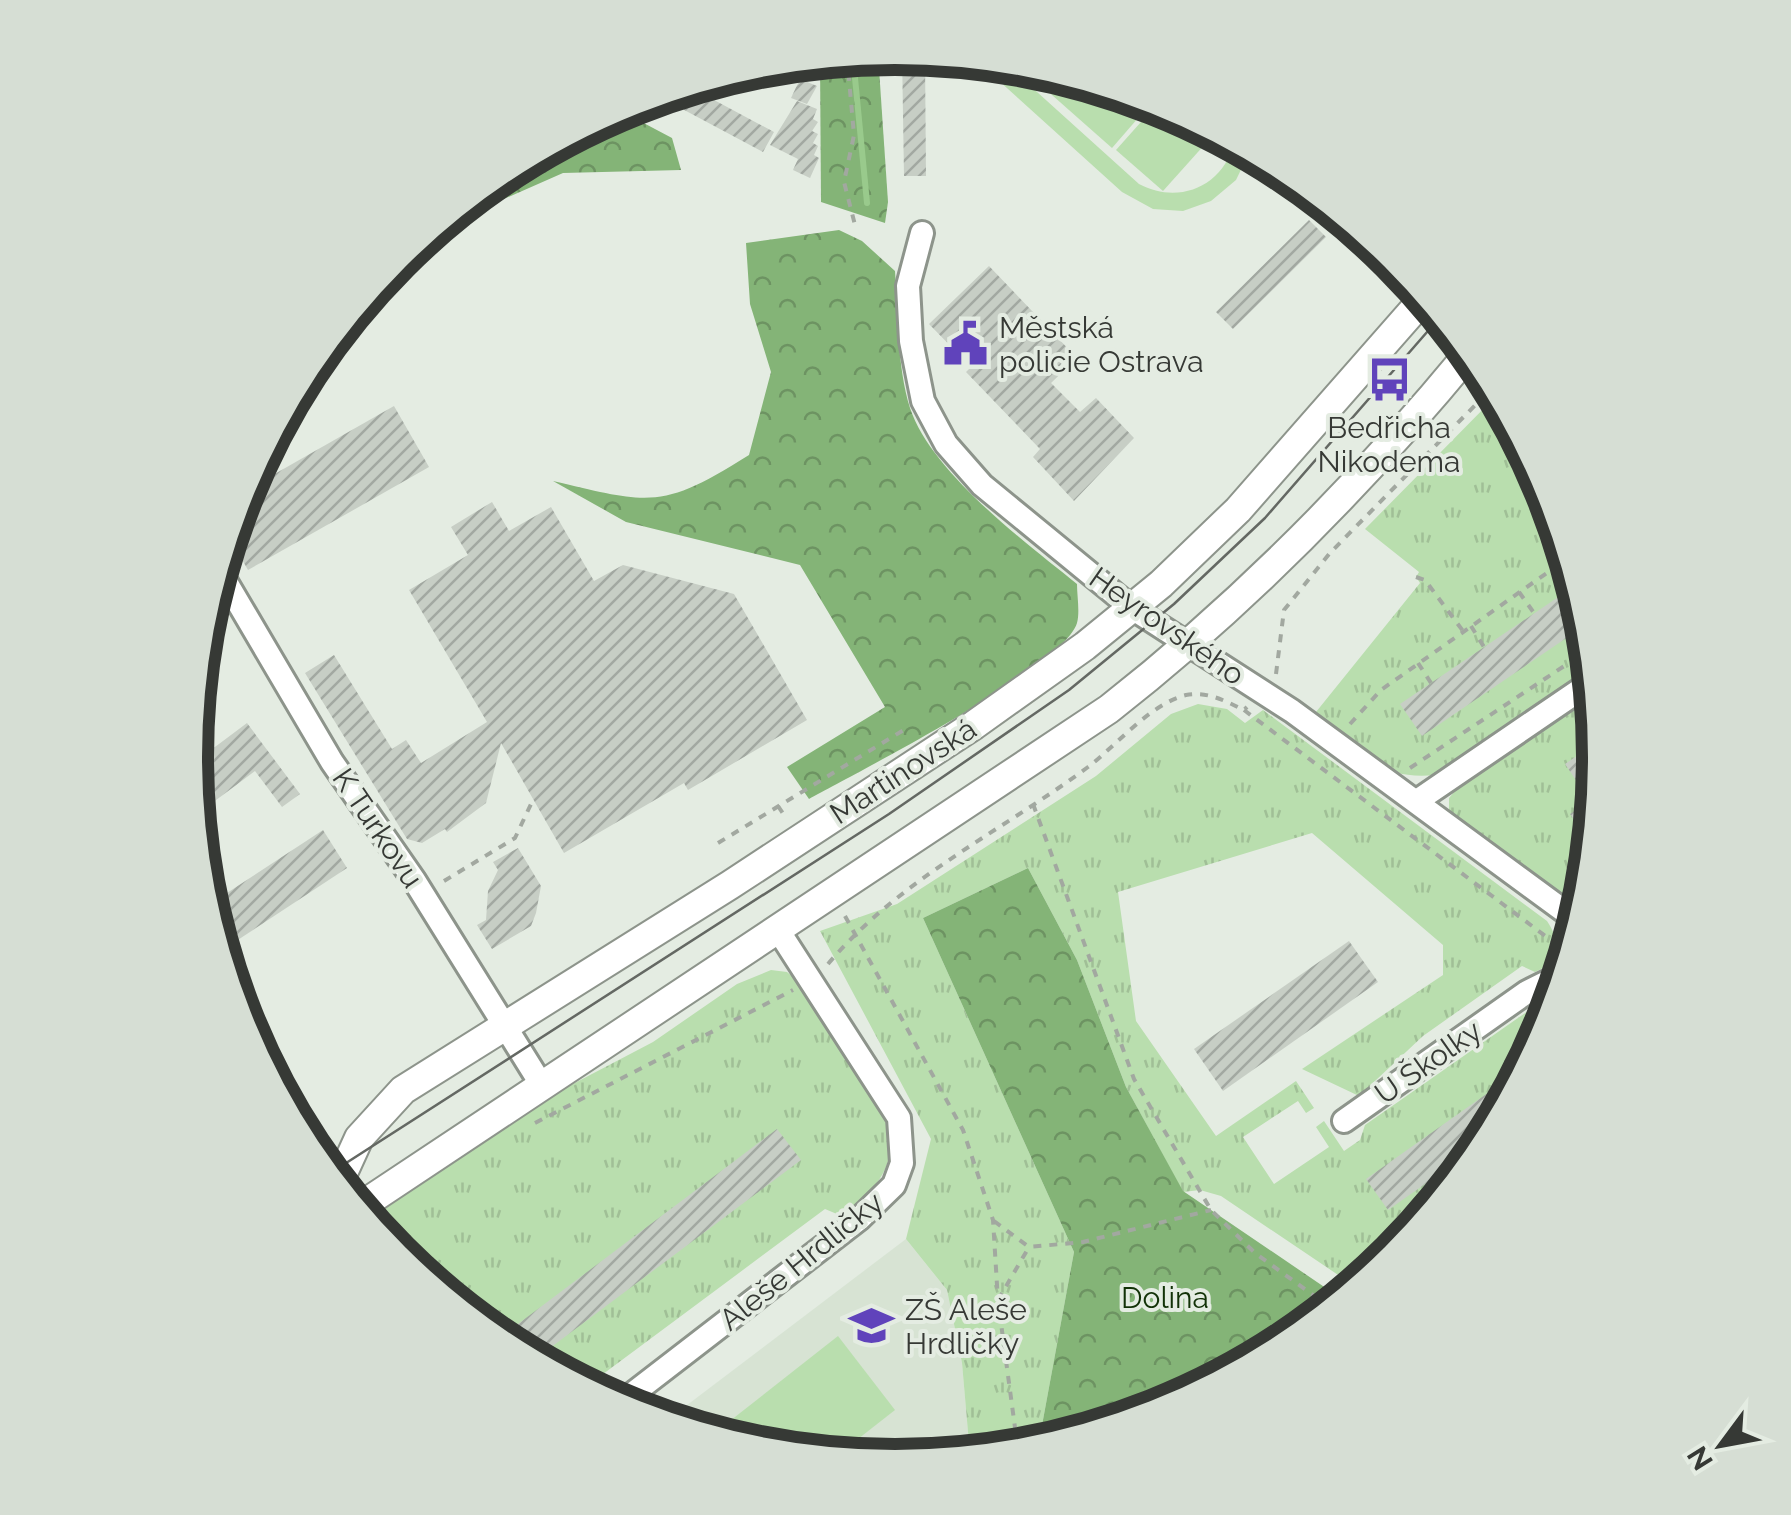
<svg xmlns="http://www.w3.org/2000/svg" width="1791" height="1515" font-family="Raleway,sans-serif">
	<defs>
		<pattern id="grass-tufts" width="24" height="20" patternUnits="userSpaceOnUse" patternTransform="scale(2.5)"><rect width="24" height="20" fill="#b9deae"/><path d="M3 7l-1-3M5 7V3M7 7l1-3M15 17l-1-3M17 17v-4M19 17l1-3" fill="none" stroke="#a0bf96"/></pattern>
		<pattern id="forest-crowns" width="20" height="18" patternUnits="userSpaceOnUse" patternTransform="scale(2.5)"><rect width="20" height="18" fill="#84b477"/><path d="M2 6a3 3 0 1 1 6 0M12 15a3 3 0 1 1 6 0" fill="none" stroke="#6d9362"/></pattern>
		<pattern id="building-hatch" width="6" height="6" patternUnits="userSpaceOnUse" patternTransform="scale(2.5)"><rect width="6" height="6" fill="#c7cec5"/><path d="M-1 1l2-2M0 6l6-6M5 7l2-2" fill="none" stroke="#a2a8a1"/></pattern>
	</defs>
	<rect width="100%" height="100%" fill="#e4ece2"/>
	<polygon fill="#d7e3d3" points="906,1239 947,1290 962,1363 970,1455 895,1462 757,1449 666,1421"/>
	<g fill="url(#grass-tufts)">
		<path d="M1497 395C1545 485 1582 567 1592 670L1435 775C1385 781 1357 753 1319 725L1316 712 1420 583 1416 577 1419 572 1365 529Z"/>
		<polygon points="1594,697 1600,758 1587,896 1581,916 1449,816 1449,798 1460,785"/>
		<path d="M1198 704 1227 709 1245 723 1263 710 1547 921C1562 944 1561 961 1535 972L1522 966 1423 1036 1359 1096 1302 1069 1443 975V945L1312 833 1118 892 1136 1021 1216 1136 1296 1081 1314 1108 1306 1113 1298 1101 1243 1137 1274 1184 1329 1147 1316 1127 1324 1121 1344 1151 1360 1140 1365 1125 1558 990C1524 1103 1447 1213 1356 1287L1221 1196 1200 1190 1183 1192 1126 1087 1077 960 1028 868 923 918 1074 1252 1038 1447 970 1455 962 1363 947 1290 906 1239 931 1139 820 931 897 904 1096 776 1171 714Z"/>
		<path d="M771 970 787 972 799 982 886 1118C902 1162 875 1190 844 1217L825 1209 591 1383 597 1394C506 1345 430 1296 363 1215L550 1096 653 1042 737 984Z"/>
	</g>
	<g fill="url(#forest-crowns)">
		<polygon points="878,54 888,202 885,223 821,202 820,60"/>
		<polygon points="619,110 672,138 681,170 563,173 431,231 504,171"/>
		<path d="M839 230 862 241 895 271C898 315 897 366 910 408 931 472 1026 543 1077 584 1077 596 1080 612 1077 623 1064 667 856 773 809 799L787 767 885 707 800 565 626 522 553 481C650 504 662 510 749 455L771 372 750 304 746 243Z"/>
		<polygon points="1028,868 1077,960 1126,1087 1183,1191 1342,1299 1287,1344 1165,1409 1038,1447 1074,1252 923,918"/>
	</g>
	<g fill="#b9deae">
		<path d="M977 61 1005 63 1139 184C1178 205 1223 187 1234 143L1250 151 1236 180 1211 201 1183 211 1153 209 1122 192Z"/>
		<polygon points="1018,65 1034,66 1152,102 1112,148"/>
		<polygon points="1157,104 1215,133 1163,191 1116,150"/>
		<polygon points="838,1336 895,1410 835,1457 757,1449 712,1435"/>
	</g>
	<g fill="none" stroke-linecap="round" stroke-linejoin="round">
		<polyline stroke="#99ca8c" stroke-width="6" points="853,57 867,203"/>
	</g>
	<g fill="url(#building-hatch)">
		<polygon points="902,53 925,55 926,176 904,176"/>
		<polygon points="800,79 817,86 807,104 791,98"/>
		<polygon points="707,81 701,93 774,132 763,152 658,96"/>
		<polygon points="797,101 817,109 813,119 818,122 812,131 818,134 813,143 818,146 814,155 819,158 810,178 793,170 798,159 770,145"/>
		<polygon points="1309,220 1326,237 1233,329 1216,312"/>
		<polygon points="989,266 1077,358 1051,383 1080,412 1096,398 1134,438 1074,501 1033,457 1040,449 966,372 971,367 929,324"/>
		<polygon points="394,406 429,467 248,570 229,537 243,492"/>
		<polygon points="492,502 509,531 551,507 594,581 623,565 734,594 807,720 688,790 684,783 564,853 501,743 486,803 447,832 445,829 422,843 407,839 305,673 334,655 392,749 406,740 421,763 487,722 409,590 468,555 451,527"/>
		<polygon points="1576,585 1587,624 1422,736 1400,704"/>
		<polygon points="247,723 300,794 282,807 255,771 196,815 191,765"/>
		<polygon points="1599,741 1600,758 1592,846 1570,814 1590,801 1565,764"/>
		<polygon points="323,830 347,868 221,951 207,906"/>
		<polygon points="518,848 541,886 536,913 531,926 492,949 477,925 486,920 488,891 498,870 493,862"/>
		<polygon points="1349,941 1378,982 1223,1091 1194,1049"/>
		<polygon points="1526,1066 1485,1142 1388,1210 1366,1179"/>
		<polygon points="777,1129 801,1160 534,1360 511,1347 502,1336"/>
	</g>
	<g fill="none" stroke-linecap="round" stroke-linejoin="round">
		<defs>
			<g id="minor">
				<polyline points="922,233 908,286 911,341 923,401 946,444 982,485 1132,608 1292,711 1579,922"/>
				<polyline points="219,570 332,762 414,880 541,1084"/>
				<polyline points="1417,801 1593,681"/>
				<polyline points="1344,1121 1527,992 1563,974"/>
				<polyline points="618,1405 859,1219 894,1185 902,1163 899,1118 778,930"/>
			</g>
			<g id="tertiary">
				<polyline points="338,1184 359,1138 403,1090 730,885 974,725 1085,646 1161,584 1238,510 1425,297"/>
				<path d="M358 1208 1109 709C1243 604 1362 483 1470 352"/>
			</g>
		</defs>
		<use href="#minor" stroke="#8d948b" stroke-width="28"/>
		<use href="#tertiary" stroke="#8d948b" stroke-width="32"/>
		<g stroke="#a2a8a0" stroke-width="4" stroke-dasharray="8 8" stroke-linecap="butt">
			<polyline points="847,57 854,135 844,182 856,229"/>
			<polyline points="1416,577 1425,580 1463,631"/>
			<polyline points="1519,592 1534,613"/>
			<polyline points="1471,626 1484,647"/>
			<polyline points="1418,663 1431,683"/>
			<polyline points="1276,674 1284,610 1330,553 1493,387"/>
			<polyline points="1244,710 1564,950"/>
			<polyline points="1350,724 1381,690 1568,558"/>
			<polyline points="1410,768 1590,649"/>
			<polyline points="1033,804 1134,1079 1211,1210 1255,1253 1331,1308"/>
			<polyline points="778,806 786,818"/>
			<polyline points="718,843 907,728"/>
			<polyline points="444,881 515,838 531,804"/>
			<polyline points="845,916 963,1130 993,1220 998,1301 1018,1450"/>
			<path d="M828 964C901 878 999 833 1088 767 1117 745 1150 704 1186 695 1208 691 1225 701 1244 710L1247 707"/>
			<polyline points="535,1123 793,990"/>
			<polyline points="994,1221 1029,1247 1083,1242 1211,1210"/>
			<polyline points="998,1300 1029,1247"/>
			<polyline points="1194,1393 1201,1390"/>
		</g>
		<use href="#minor" stroke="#fff" stroke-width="22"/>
		<use href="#tertiary" stroke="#fff" stroke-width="28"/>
		<polyline stroke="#646863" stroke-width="2.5" points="329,1174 889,814 1069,690 1174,604 1265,518 1441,316"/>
	</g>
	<defs>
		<symbol id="civic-bare" viewBox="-9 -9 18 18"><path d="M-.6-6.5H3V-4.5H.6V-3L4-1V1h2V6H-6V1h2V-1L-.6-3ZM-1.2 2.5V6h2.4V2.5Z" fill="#6043bb" stroke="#e4ece2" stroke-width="2.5" paint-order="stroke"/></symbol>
		<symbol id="bus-bare" viewBox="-9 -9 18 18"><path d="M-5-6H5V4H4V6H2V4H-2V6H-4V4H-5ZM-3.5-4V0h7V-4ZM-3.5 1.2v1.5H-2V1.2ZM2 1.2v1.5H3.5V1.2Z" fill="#6043bb" stroke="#e4ece2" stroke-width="2.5" paint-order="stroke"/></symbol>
		<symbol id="school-bare" viewBox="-9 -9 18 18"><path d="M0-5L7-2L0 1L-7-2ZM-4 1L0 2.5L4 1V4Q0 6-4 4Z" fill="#6043bb" stroke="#e4ece2" stroke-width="2.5" paint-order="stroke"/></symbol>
	</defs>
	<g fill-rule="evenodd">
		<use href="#civic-bare" x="934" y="312" width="63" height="63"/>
		<use href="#bus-bare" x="1358" y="348" width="63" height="63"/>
		<use href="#school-bare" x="840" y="1294" width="63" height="63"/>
	</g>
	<g text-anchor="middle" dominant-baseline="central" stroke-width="8" stroke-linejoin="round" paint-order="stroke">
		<g font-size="30" fill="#363935" stroke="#e4ece2" text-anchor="start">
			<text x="999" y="327">Městská<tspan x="999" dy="34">policie Ostrava</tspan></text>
			<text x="1389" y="427" text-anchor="middle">Bedřicha<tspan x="1389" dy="34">Nikodema</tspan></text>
			<text x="905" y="1309">ZŠ Aleše<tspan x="905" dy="34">Hrdličky</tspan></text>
		</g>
		<g font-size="30" fill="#363935" stroke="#e4ece2">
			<text transform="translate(1167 626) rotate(35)">Heyrovského</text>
			<text transform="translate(903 771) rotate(-33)">Martinovská</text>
			<text transform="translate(378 828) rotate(56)">K Turkovu</text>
			<text transform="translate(1428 1062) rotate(-35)">U Školky</text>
			<text transform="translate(801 1261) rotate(-39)">Aleše Hrdličky</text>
		</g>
		<g font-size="30" fill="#123207" stroke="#e4ece2">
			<text x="1165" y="1297">Dolina</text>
		</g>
	</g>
	<path d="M0 0H1791V1515H0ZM208 757a687 687 0 1 1 1374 0a687 687 0 1 1-1374 0Z" fill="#d6ded4" fill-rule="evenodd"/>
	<path fill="none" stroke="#363935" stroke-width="12" d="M208 757a687 687 0 1 1 1374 0a687 687 0 1 1-1374 0Z"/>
	<g transform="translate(1721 1445) rotate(238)" stroke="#e4ece2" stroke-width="8" paint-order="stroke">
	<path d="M0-8L18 38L0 25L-18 38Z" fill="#363935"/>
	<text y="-15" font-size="28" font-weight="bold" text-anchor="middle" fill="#363935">N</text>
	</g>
</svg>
